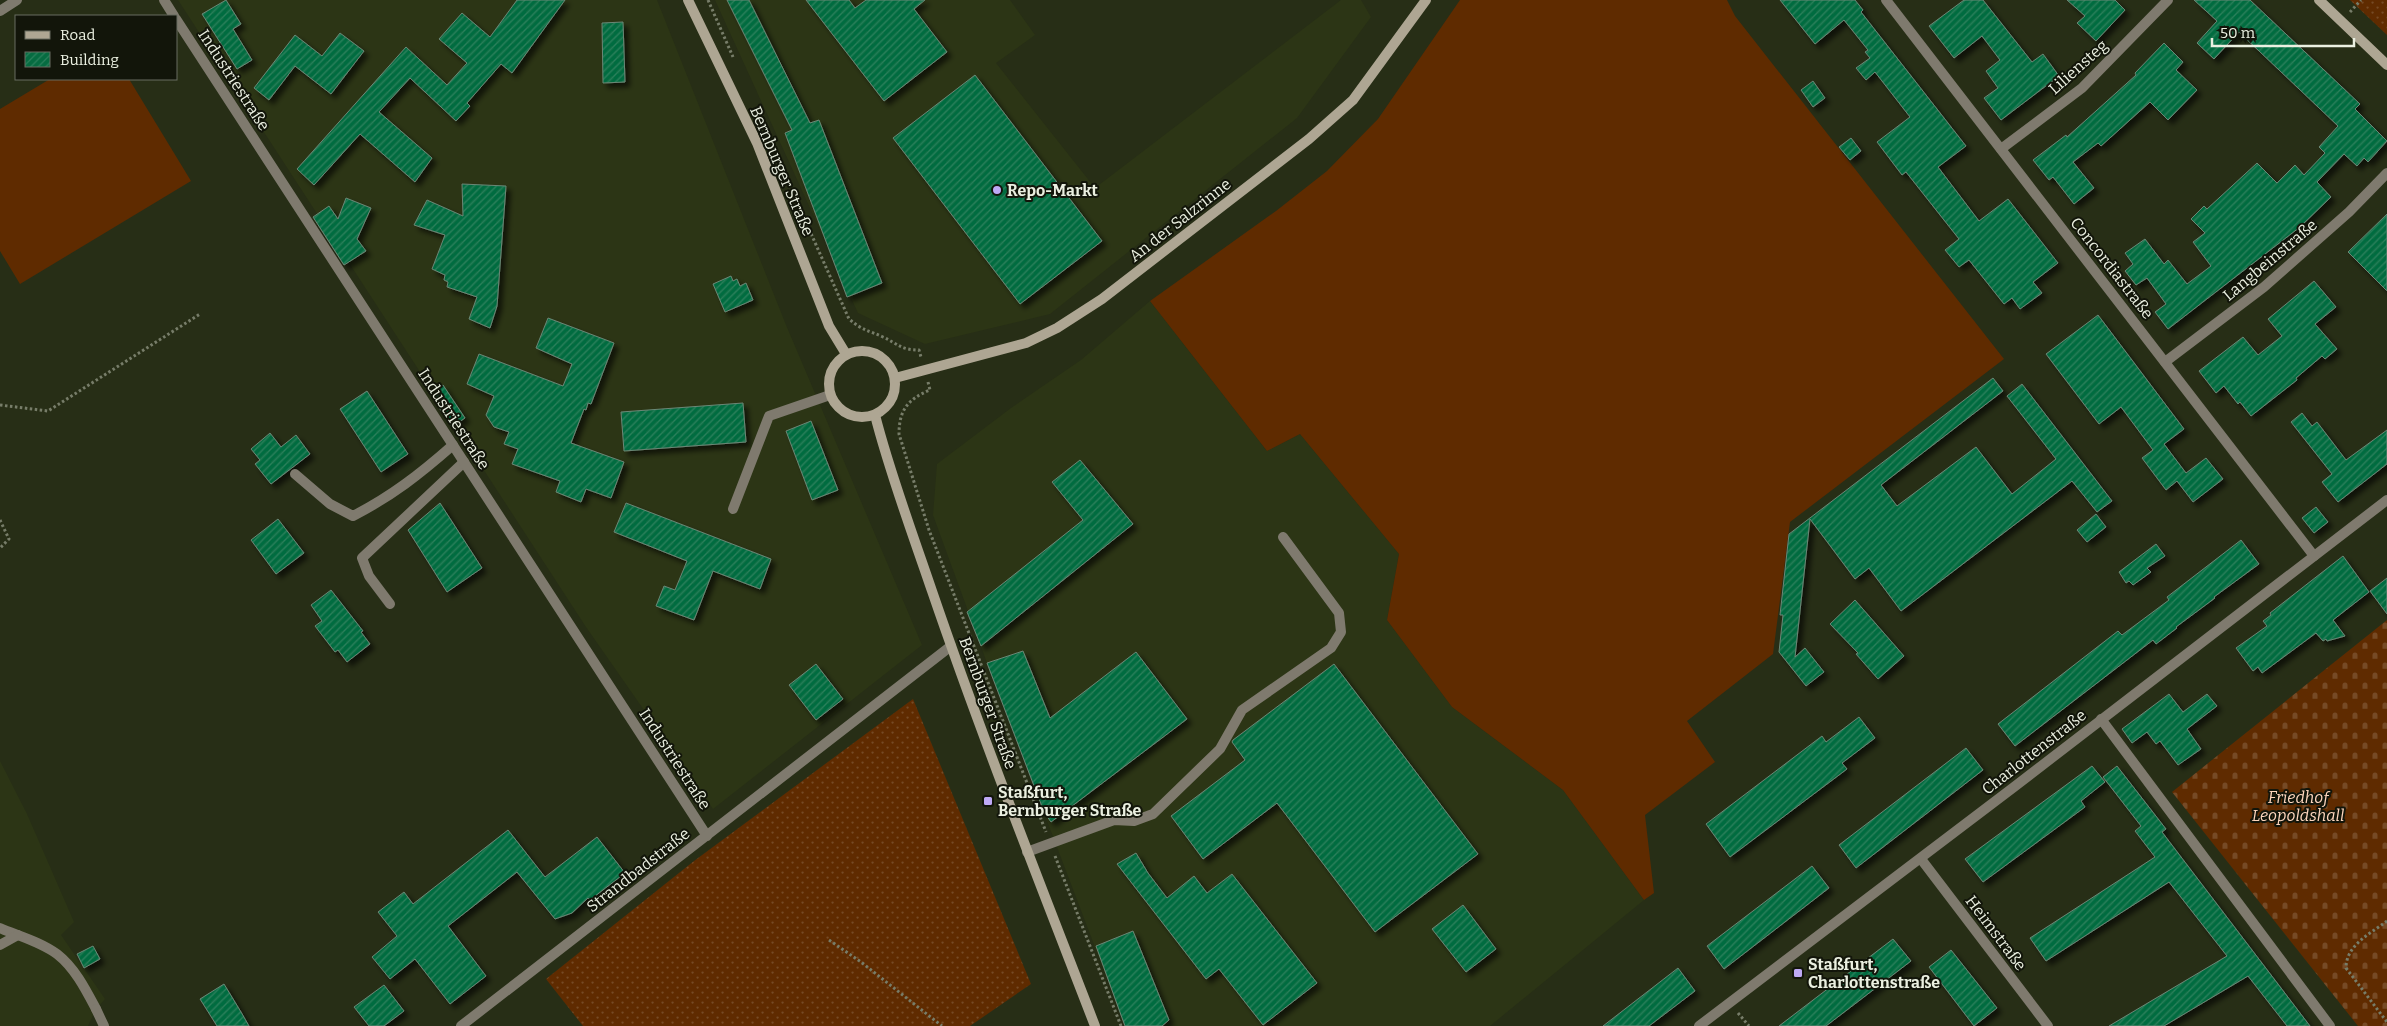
<svg xmlns="http://www.w3.org/2000/svg" width="2387" height="1026" font-family="Bitter,serif">
	<defs>
		<pattern id="cemetery-stones" width="16" height="16" patternUnits="userSpaceOnUse" patternTransform="scale(1.25)"><rect width="16" height="16" fill="#5f2b00"/><path d="M2 7V4a2 2 0 0 1 4 0v3zM10 15v-3a2 2 0 0 1 4 0v3z" fill="#764a25"/></pattern>
		<pattern id="garden-dots" width="8" height="8" patternUnits="userSpaceOnUse" patternTransform="scale(1.25)"><rect width="8" height="8" fill="#5f2b00"/><path d="M2 2h.1M6 6h.1" fill="none" stroke="#764a25" stroke-width="1.8" stroke-linecap="round"/></pattern>
		<pattern id="building-hatch" width="6" height="6" patternUnits="userSpaceOnUse" patternTransform="scale(1.25)"><rect width="6" height="6" fill="#066c41"/><path d="M-1 1l2-2M0 6l6-6M5 7l2-2" fill="none" stroke="#2a815c"/></pattern>
		<filter id="shadow"><feDropShadow dx="4.5" dy="4.5" stdDeviation="2.5" flood-color="#0009"/></filter>
	</defs>
	<rect width="100%" height="100%" fill="#272e16"/>
	<g fill="#2c3515">
		<polygon points="178,0 657,0 786,325 922,645 713,809 586,627"/>
		<polygon points="715,0 1010,0 1035,35 996,63 1095,188 1341,0 1361,0 1371,17 1297,118 1050,314 925,344 858,313"/>
		<polygon points="1150,301 1267,451 1300,434 1399,554 1387,620 1452,707 1563,790 1644,900 1490,1026 1125,1026 987,663 933,515 937,464 1011,408 1081,360"/>
		<polygon points="0,761 27,814 74,922 61,935 105,999 96,1009 88,1026 0,1026"/>
	</g>
	<g fill="#5f2b00">
		<polygon points="1460,0 1727,0 1735,16 2004,359 1790,522 1773,654 1687,721 1715,762 1645,815 1654,893 1644,900 1563,790 1452,707 1387,620 1399,554 1300,434 1267,451 1150,301 1276,211 1327,171 1378,119"/>
		<polygon points="50,79 129,79 191,181 20,284 0,251 0,109"/>
	</g>
	<polygon fill="url(#cemetery-stones)" points="2387,620 2387,1026 2358,1026 2172,792"/>
	<g fill="url(#garden-dots)">
		<polygon points="2350,0 2387,0 2387,35"/>
		<polygon points="913,699 1031,984 970,1026 583,1026 546,979 694,861"/>
	</g>
	<g fill="url(#building-hatch)" stroke="#6b8776" filter="url(#shadow)">
		<polygon points="226,0 241,24 233,29 252,60 237,69 202,14"/>
		<polygon points="517,0 565,0 512,73 501,64 467,103 470,106 456,121 410,78 379,112 432,158 415,182 360,134 314,185 297,169 406,47 447,85 467,63 439,39 462,13 490,37"/>
		<polygon points="727,0 749,0 810,123 819,120 882,283 847,297 785,133 792,130"/>
		<polygon points="806,0 849,0 855,8 866,0 925,0 914,9 947,52 884,101"/>
		<polygon points="1780,0 1855,0 1863,10 1861,12 1966,146 1938,167 1979,221 2008,199 2058,263 2033,282 2042,293 2020,309 2012,298 2004,304 1969,260 1959,267 1945,250 1959,239 1906,172 1902,175 1877,142 1910,117 1875,72 1866,80 1856,68 1870,58 1865,52 1868,50 1844,20 1815,44"/>
		<polygon points="1964,0 1983,0 2032,62 2043,54 2059,76 2001,120 1984,98 1998,88 1986,71 2000,60 1982,36 1954,58 1929,26"/>
		<polygon points="2067,0 2115,0 2125,10 2096,41 2077,23 2085,16"/>
		<polygon points="2194,0 2250,0 2360,104 2355,109 2387,141 2368,162 2364,158 2357,166 2344,154 2317,182 2331,197 2300,227 2168,329 2155,312 2166,304 2147,278 2136,285 2125,271 2133,264 2125,253 2145,239 2164,264 2168,260 2187,284 2211,266 2193,242 2205,233 2191,219 2204,206 2207,209 2257,163 2277,183 2295,165 2304,175 2325,153 2319,147 2338,126 2239,32 2214,59 2197,43 2217,21"/>
		<polygon points="623,22 625,82 603,83 602,23"/>
		<polygon points="340,33 364,51 331,94 295,66 269,100 254,88 295,35 322,56"/>
		<polygon points="2164,43 2183,62 2176,70 2197,90 2168,120 2150,102 2101,146 2098,143 2073,162 2094,188 2074,204 2053,177 2049,180 2033,160 2066,135 2067,137 2136,75 2135,73"/>
		<polygon points="975,75 1102,241 1020,304 893,138"/>
		<polygon points="1813,81 1825,98 1813,107 1801,90"/>
		<polygon points="1851,138 1861,151 1850,160 1839,147"/>
		<polygon points="462,184 506,186 497,306 490,328 469,319 477,297 447,287 448,282 444,280 445,275 432,269 445,235 414,225 427,200 463,216"/>
		<polygon points="346,198 371,208 357,239 366,251 344,265 313,217 329,206 338,219"/>
		<polygon points="2387,214 2387,291 2348,252"/>
		<polygon points="731,276 733,281 737,279 740,286 746,283 753,300 725,312 713,284"/>
		<polygon points="2314,281 2336,307 2315,324 2337,349 2325,359 2322,356 2296,378 2297,380 2251,416 2240,402 2238,404 2224,386 2216,393 2199,371 2243,337 2258,355 2282,336 2268,319"/>
		<polygon points="2098,315 2184,429 2164,444 2186,473 2206,458 2223,479 2193,502 2177,481 2166,490 2142,458 2153,450 2121,407 2099,424 2046,354"/>
		<polygon points="548,318 614,343 591,404 588,403 586,410 584,409 571,443 624,462 611,498 586,489 581,502 556,492 560,481 512,464 518,449 504,444 509,432 494,427 486,415 494,396 467,384 479,354 563,386 572,364 536,348"/>
		<polygon points="1993,378 2003,391 1881,485 1897,506 1976,447 2012,494 2056,459 2007,396 2022,384 2112,501 2097,512 2072,481 1901,611 1869,568 1855,579 1810,519 1795,657 1805,648 1824,672 1806,686 1779,652 1783,615 1780,615 1789,534"/>
		<polygon points="443,385 465,418 452,427 430,394"/>
		<polygon points="367,391 408,454 381,472 340,409"/>
		<polygon points="743,403 746,442 624,451 621,412"/>
		<polygon points="2302,413 2312,426 2317,422 2346,460 2387,430 2387,464 2338,502 2322,482 2332,474 2291,422"/>
		<polygon points="811,421 838,490 812,500 786,431"/>
		<polygon points="270,433 281,447 296,435 310,454 271,484 255,464 260,460 251,449"/>
		<polygon points="1080,460 1133,524 981,646 967,612 1083,520 1052,482"/>
		<polygon points="440,503 482,568 447,592 408,530"/>
		<polygon points="626,503 771,559 760,589 713,571 694,620 656,606 664,586 675,590 687,561 614,532"/>
		<polygon points="2316,507 2328,522 2314,533 2302,518"/>
		<polygon points="2096,514 2106,527 2087,542 2077,530"/>
		<polygon points="278,519 304,553 276,574 251,540"/>
		<polygon points="2241,540 2259,564 2214,597 2215,598 2176,627 2177,628 2156,644 2153,640 2015,746 1998,724 2118,631 2122,635 2169,600 2167,597"/>
		<polygon points="2156,544 2165,556 2147,568 2151,572 2133,585 2129,581 2126,583 2119,572"/>
		<polygon points="2343,556 2369,592 2333,620 2345,636 2327,641 2326,639 2323,641 2316,633 2262,673 2258,667 2253,671 2236,648 2267,626 2263,621 2271,615 2270,613"/>
		<polygon points="2387,578 2387,614 2370,591"/>
		<polygon points="331,590 363,631 361,632 370,644 347,662 338,650 335,652 315,626 322,621 311,605"/>
		<polygon points="1855,600 1904,656 1878,679 1856,654 1858,653 1830,624"/>
		<polygon points="1023,651 1050,718 1136,652 1187,719 1051,822 1044,812 987,663"/>
		<polygon points="816,664 843,699 816,720 789,685"/>
		<polygon points="1334,664 1478,854 1375,932 1277,803 1203,859 1171,816 1245,760 1232,742 1233,740"/>
		<polygon points="2169,694 2183,712 2207,694 2217,706 2187,729 2201,749 2178,765 2160,741 2156,744 2147,732 2132,743 2122,729"/>
		<polygon points="1859,717 1875,738 1842,763 1847,769 1730,857 1706,824 1822,736 1826,742"/>
		<polygon points="1966,748 1983,770 1856,868 1839,845"/>
		<polygon points="2092,766 2105,782 2081,801 2085,807 1983,882 1965,859"/>
		<polygon points="2117,766 2166,829 2162,832 2310,1026 2287,1026 2248,976 2164,1026 2109,1026 2227,956 2169,882 2046,961 2030,938 2155,857 2135,831 2141,826 2103,777"/>
		<polygon points="508,830 545,877 597,837 625,873 590,900 588,898 572,913 555,919 517,872 448,926 486,976 450,1004 415,959 390,979 372,957 397,936 378,912 404,892 413,904"/>
		<polygon points="1136,853 1148,873 1167,898 1194,876 1207,893 1232,874 1317,983 1263,1025 1219,969 1206,979 1117,864"/>
		<polygon points="1812,866 1829,888 1724,969 1707,946"/>
		<polygon points="1463,905 1496,949 1466,972 1432,929"/>
		<polygon points="1133,931 1169,1020 1162,1026 1125,1026 1096,946"/>
		<polygon points="1893,939 1911,961 1826,1026 1779,1026"/>
		<polygon points="93,946 100,959 84,968 77,954"/>
		<polygon points="1951,950 1997,1008 1974,1026 1929,967"/>
		<polygon points="1678,968 1695,991 1649,1026 1603,1026"/>
		<polygon points="224,984 241,1012 249,1026 217,1026 200,999"/>
		<polygon points="384,985 404,1011 384,1026 369,1026 354,1007"/>
	</g>
	<g fill="none" stroke-linecap="round" stroke-linejoin="round">
		<g stroke="#777d69" stroke-width="3" stroke-dasharray="2.5 2.5" stroke-linecap="butt">
			<polyline points="708,0 733,57"/>
			<polyline points="2350,12 2361,0"/>
			<path d="M801 211 849 319C863 331 868 330 883 337 898 344 901 350 919 350L921 357"/>
			<path d="M928 382 930 390C908 399 899 410 899 434L929 530 1046 832"/>
			<polyline points="0,405 48,411 200,314"/>
			<polyline points="0,520 9,539 0,548"/>
			<polyline points="1055,856 1121,1026"/>
			<path d="M2387 921C2370 934 2346 945 2346 968L2387 1022"/>
			<polyline points="829,940 861,962 942,1026"/>
			<polyline points="1738,1013 1749,1026"/>
		</g>
		<g stroke="#7f7a6e" stroke-width="10">
			<path d="M295 474 330 504 353 516C392 496 420 474 453 445"/>
			<polyline points="733,509 769,416 830,395"/>
			<polyline points="390,604 369,576 362,558 464,462"/>
			<polyline points="2101,719 2330,1026"/>
			<polyline points="1027,852 1114,820 1134,821 1153,814 1220,749 1242,710 1331,648 1341,632 1339,613 1283,537"/>
			<path d="M0 928C19 936 41 942 57 954 75 968 86 990 96 1009"/>
			<polyline points="0,945 18,935"/>
		</g>
		<g stroke="#7f7a6e" stroke-width="10">
			<polyline points="164,0 174,16"/>
			<polyline points="1886,0 2314,556"/>
			<polyline points="0,11 17,0"/>
			<polyline points="176,19 707,836"/>
			<polyline points="2001,149 2082,88 2168,0"/>
			<polyline points="2165,362 2264,287 2349,212 2387,173"/>
			<polyline points="1921,859 2048,1026"/>
			<polyline points="96,1009 104,1026"/>
			<polyline points="461,1026 951,646"/>
			<polyline points="1699,1026 2014,787 2387,500"/>
		</g>
		<g stroke="#aea693" stroke-width="10">
			<polyline points="688,0 757,143 829,326 846,354"/>
			<polyline points="2319,0 2387,65"/>
			<circle cx="862" cy="384" r="33"/>
			<polyline points="895,378 1026,343 1057,328 1102,299 1309,139 1353,100 1426,0"/>
			<path d="M875 415C890 474 912 532 932 591 982 737 1039 881 1095 1026"/>
		</g>
	</g>
	<g fill="#bea9f5" stroke="#12150a" stroke-width="2">
		<circle cx="997" cy="190" r="5"/>
		<rect x="983" y="796" width="10" height="10" rx="2.5"/>
		<rect x="1793" y="968" width="10" height="10" rx="2.5"/>
	</g>
	<g text-anchor="middle" dominant-baseline="central" stroke-width="4" stroke-linejoin="round" paint-order="stroke">
		<g font-size="16" fill="#ebf0e1" stroke="#12150a">
			<text transform="translate(2078 67) rotate(-42)">Liliensteg</text>
			<text transform="translate(234 80) rotate(57)">Industriestraße</text>
			<text transform="translate(782 171) rotate(67)">Bernburger Straße</text>
			<text transform="translate(1180 220) rotate(-38)">An der Salzrinne</text>
			<text transform="translate(2270 260) rotate(-40)">Langbeinstraße</text>
			<text transform="translate(2112 268) rotate(52)">Concordiastraße</text>
			<text transform="translate(454 419) rotate(57)">Industriestraße</text>
			<text transform="translate(988 703) rotate(70)">Bernburger Straße</text>
			<text transform="translate(2034 752) rotate(-38)">Charlottenstraße</text>
			<text transform="translate(675 759) rotate(57)">Industriestraße</text>
			<text transform="translate(638 870) rotate(-38)">Strandbadstraße</text>
			<text transform="translate(1996 933) rotate(53)">Heimstraße</text>
		</g>
		<g font-size="16" font-weight="bold" fill="#ebf0e1" stroke="#12150a" text-anchor="start">
			<text x="1007" y="190">Repo-Markt</text>
			<text x="998" y="792">Staßfurt,<tspan x="998" dy="18">Bernburger Straße</tspan></text>
			<text x="1808" y="964">Staßfurt,<tspan x="1808" dy="18">Charlottenstraße</tspan></text>
		</g>
		<g font-size="16" font-style="italic" fill="#fed6bd" stroke="#12150a">
			<text x="2298" y="797">Friedhof<tspan x="2298" dy="18">Leopoldshall</tspan></text>
		</g>
	</g>
	<rect x="15" y="15" width="162" height="65" fill="#12150a" stroke="#696d60"/>
	<rect x="25" y="31" width="25" height="8" fill="#aea693" stroke="#696d60"/>
	<text x="60" y="40" font-size="15" fill="#ebf0e1">Road</text>
	<rect x="25" y="52" width="25" height="15" fill="url(#building-hatch)" stroke="#696d60"/>
	<text x="60" y="65" font-size="15" fill="#ebf0e1">Building</text>
	<path d="M2212 38v8h142v-8" fill="none" stroke="#ebf0e1" stroke-width="2.5"/>
	<text x="2220" y="38" font-size="15" fill="#ebf0e1" stroke="#12150a" stroke-width="4" paint-order="stroke">50 m</text>
</svg>
